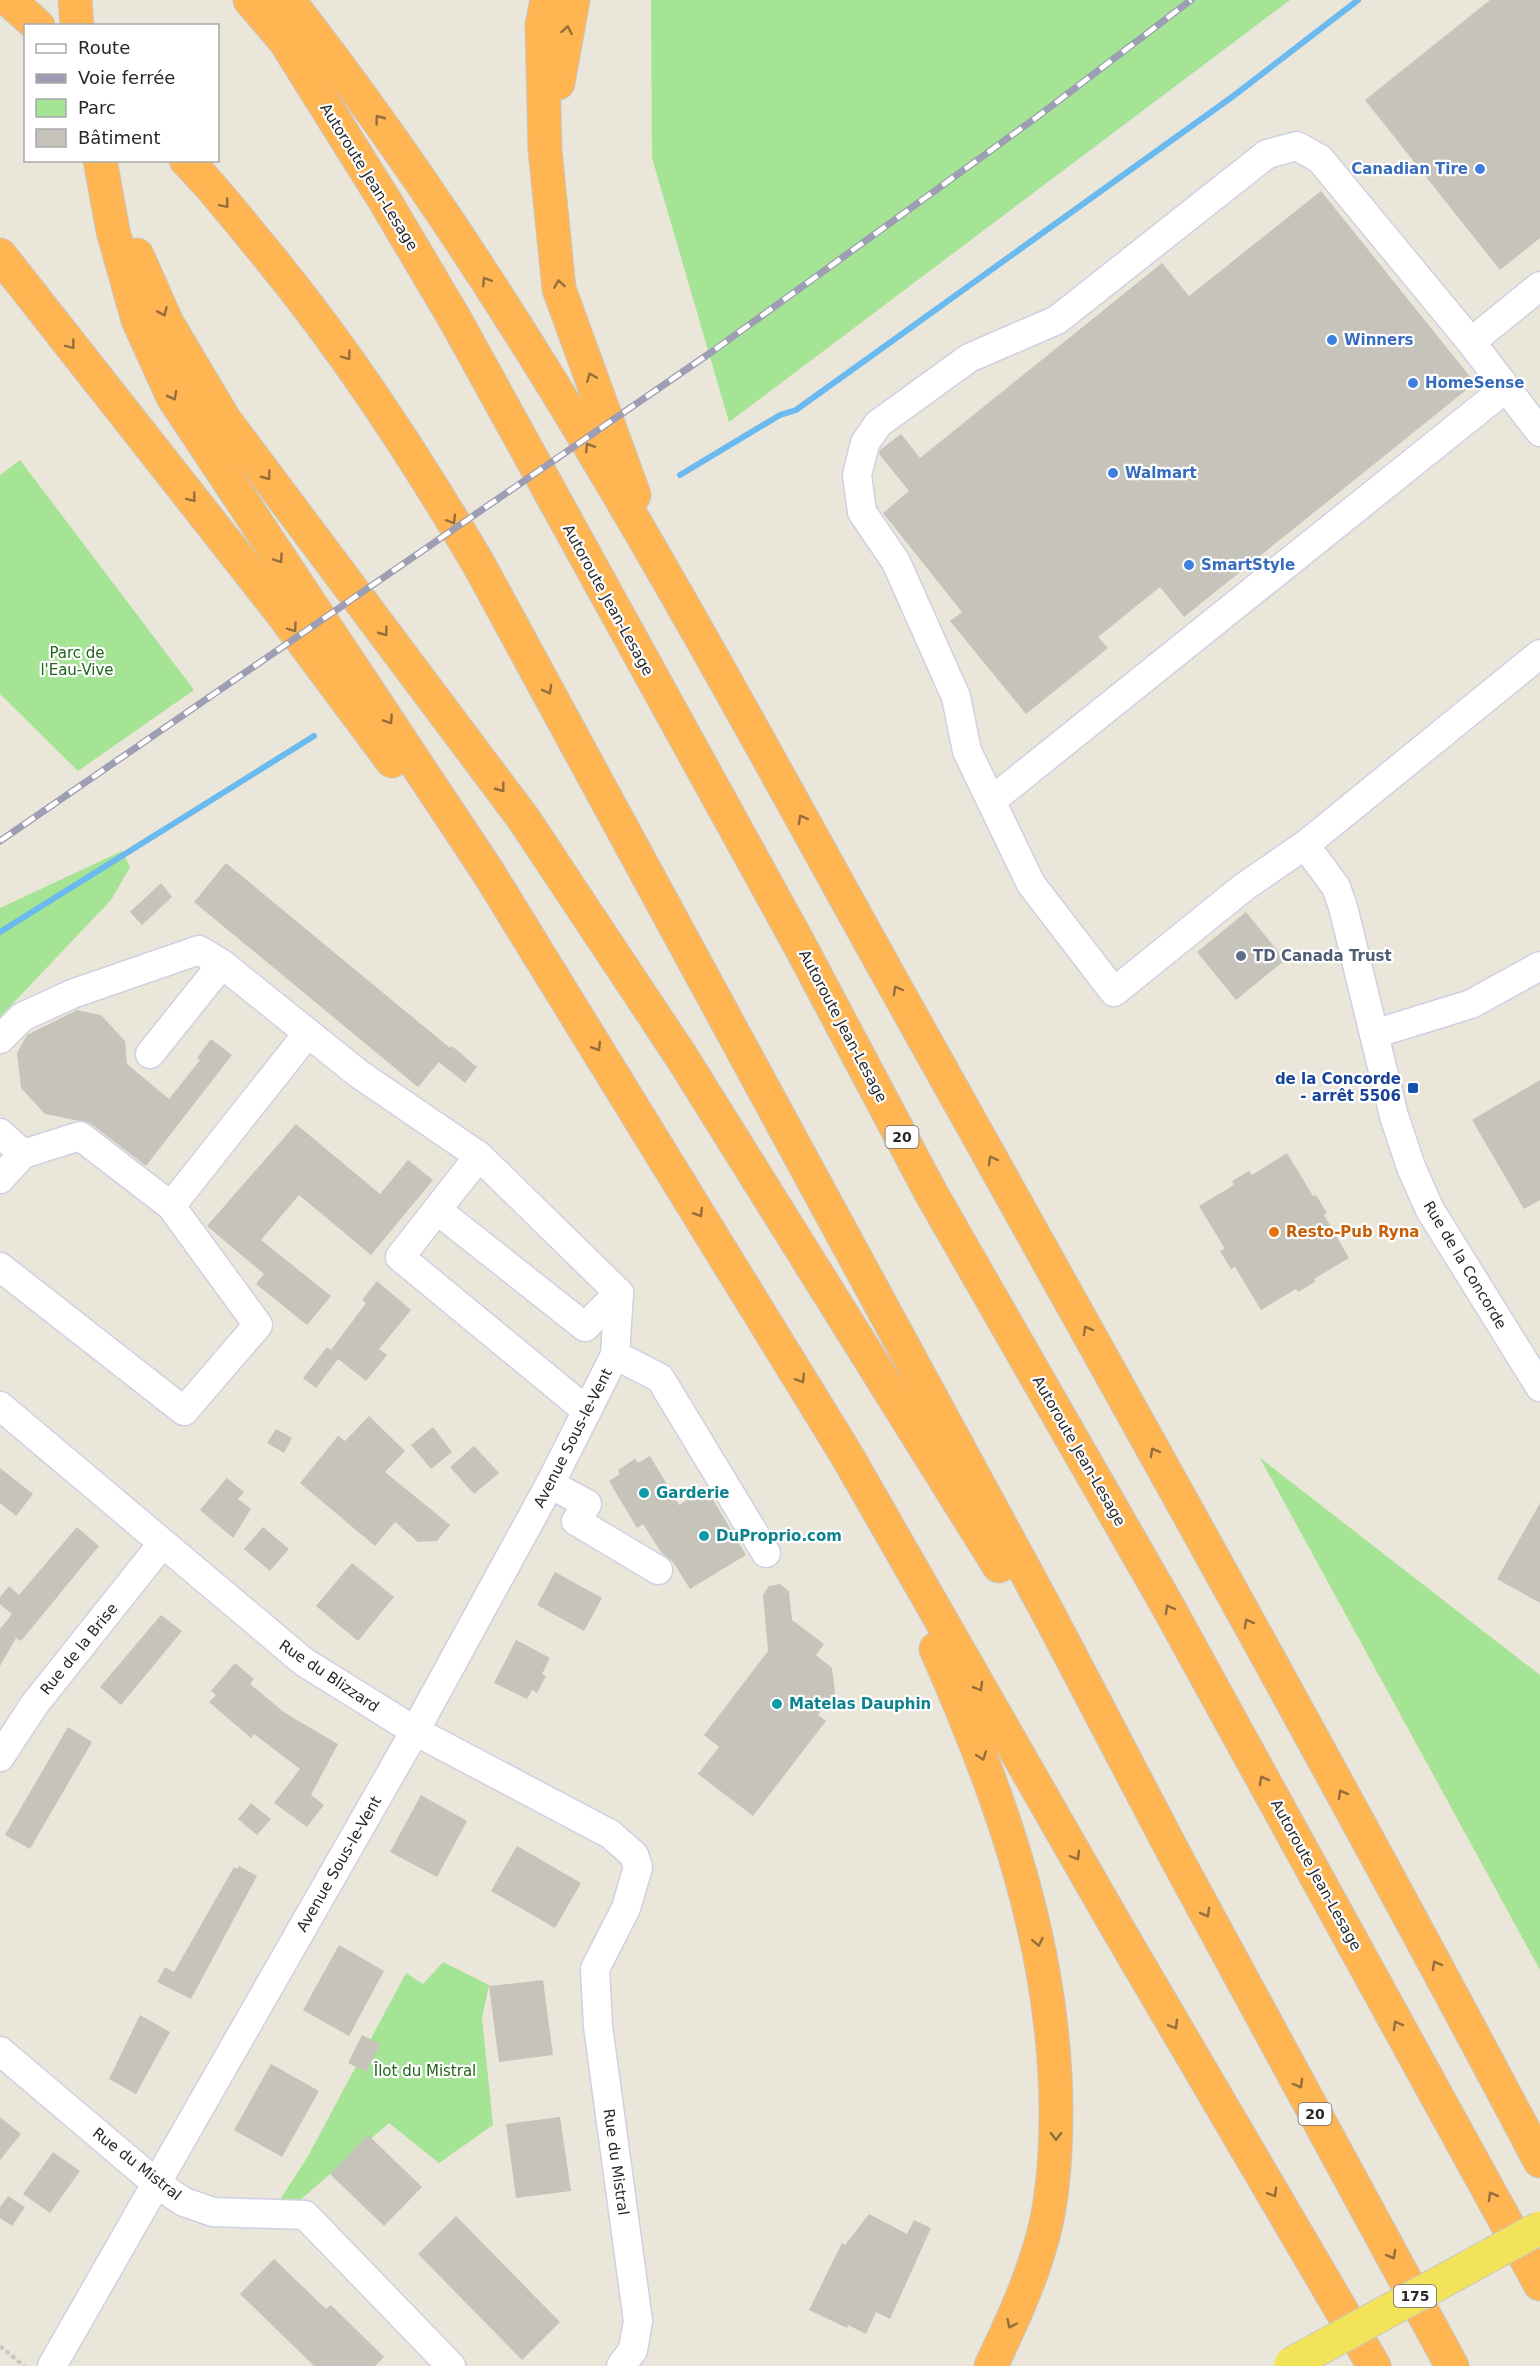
<svg xmlns="http://www.w3.org/2000/svg" width="1540" height="2366" font-family="'DejaVu Sans',sans-serif">
	<rect width="100%" height="100%" fill="#ebe6da"/>
	<g fill="#a5e395">
		<polygon points="651,0 1290,0 729,422 652,158"/>
		<polygon points="20,460 194,690 78,771 0,694 0,475"/>
		<polygon points="122,851 130,867 111,900 0,1017 0,908"/>
		<polygon points="1260,1458 1540,1675 1540,1970"/>
		<polygon points="443,1962 489,1985 482,2018 493,2125 439,2163 389,2123 285,2213 272,2212 307,2158 406,1973 423,1984"/>
	</g>
	<g fill="none" stroke-linecap="round" stroke-linejoin="round">
		<g stroke="#6abaf0" stroke-width="6">
			<polyline points="680,475 780,415 796,410 1232,97 1358,0"/>
			<polyline points="0,932 314,736"/>
		</g>
	</g>
	<g fill="#c6c3ba">
		<polygon points="1490,0 1540,0 1540,238 1500,270 1365,100"/>
		<polygon points="1321,191 1475,383 1184,617 1160,587 1098,637 1108,648 1026,714 950,621 962,612 883,513 909,491 879,454 880,450 901,434 920,458 1162,263 1189,296"/>
		<polygon points="226,863 450,1048 452,1046 477,1067 465,1083 439,1062 418,1087 194,902"/>
		<polygon points="161,883 172,897 142,925 130,912"/>
		<polygon points="1246,912 1285,960 1236,1000 1197,952"/>
		<polygon points="77,1010 101,1015 125,1041 127,1064 169,1099 200,1060 197,1058 211,1039 232,1055 146,1166 90,1123 45,1114 21,1088 17,1053 27,1035"/>
		<polygon points="1540,1080 1540,1200 1524,1209 1472,1120"/>
		<polygon points="296,1124 380,1194 408,1160 433,1180 371,1255 299,1195 261,1240 331,1296 307,1325 256,1284 264,1274 207,1226"/>
		<polygon points="1287,1153 1313,1196 1316,1195 1327,1213 1324,1215 1349,1258 1314,1279 1315,1282 1298,1292 1296,1289 1261,1310 1235,1267 1231,1269 1220,1251 1225,1249 1199,1206 1234,1185 1232,1181 1249,1171 1252,1175"/>
		<polygon points="377,1281 411,1310 379,1349 387,1355 366,1381 338,1359 316,1388 303,1378 327,1347 331,1350 366,1303 362,1300"/>
		<polygon points="369,1416 405,1451 385,1472 450,1525 437,1541 418,1542 395,1522 375,1546 300,1483 338,1436 345,1441"/>
		<polygon points="433,1427 452,1452 431,1469 411,1445"/>
		<polygon points="276,1429 292,1438 284,1453 267,1443"/>
		<polygon points="474,1446 499,1473 474,1494 450,1467"/>
		<polygon points="650,1456 679,1505 706,1488 746,1555 690,1589 673,1562 661,1552 643,1524 637,1528 609,1481 620,1474 618,1470 635,1459 638,1463"/>
		<polygon points="0,1468 33,1494 16,1516 0,1503"/>
		<polygon points="227,1478 244,1492 238,1499 251,1509 233,1538 200,1510"/>
		<polygon points="1540,1503 1540,1603 1497,1579"/>
		<polygon points="77,1527 99,1546 21,1641 16,1638 0,1666 0,1629 12,1614 0,1604 0,1597 9,1586 19,1595"/>
		<polygon points="263,1527 289,1549 270,1571 244,1549"/>
		<polygon points="352,1563 394,1597 358,1641 316,1606"/>
		<polygon points="555,1572 602,1598 584,1631 537,1605"/>
		<polygon points="780,1584 789,1591 792,1620 824,1644 816,1655 832,1668 835,1693 818,1715 826,1721 753,1816 698,1774 719,1747 704,1735 768,1651 763,1595 769,1586"/>
		<polygon points="161,1615 182,1631 121,1705 100,1687"/>
		<polygon points="516,1640 550,1658 542,1674 546,1676 537,1693 532,1690 527,1699 494,1683"/>
		<polygon points="235,1663 254,1679 250,1684 285,1713 338,1744 311,1795 324,1805 307,1827 274,1803 300,1769 254,1734 251,1738 209,1702 216,1695 211,1691"/>
		<polygon points="68,1727 92,1742 30,1849 5,1835"/>
		<polygon points="421,1795 467,1821 437,1877 390,1852"/>
		<polygon points="251,1803 271,1819 257,1835 238,1819"/>
		<polygon points="517,1846 581,1883 555,1928 491,1891"/>
		<polygon points="239,1866 257,1876 191,1999 157,1982 165,1967 174,1972 234,1867 237,1869"/>
		<polygon points="339,1945 384,1971 349,2036 303,2010"/>
		<polygon points="543,1980 553,2055 499,2062 489,1986"/>
		<polygon points="140,2015 170,2032 136,2094 109,2079"/>
		<polygon points="362,2035 380,2044 366,2072 348,2063"/>
		<polygon points="271,2064 319,2091 282,2157 234,2130"/>
		<polygon points="0,2117 21,2134 0,2160"/>
		<polygon points="560,2117 571,2191 516,2198 506,2124"/>
		<polygon points="368,2135 422,2187 384,2226 330,2174"/>
		<polygon points="53,2152 80,2171 50,2213 23,2194"/>
		<polygon points="8,2196 25,2207 12,2226 0,2218 0,2207"/>
		<polygon points="869,2214 907,2234 914,2220 931,2228 890,2319 876,2312 866,2334 848,2325 847,2328 809,2310 842,2243 845,2245"/>
		<polygon points="456,2216 560,2322 522,2360 418,2254"/>
		<polygon points="274,2259 326,2309 331,2305 384,2357 375,2366 314,2366 240,2294"/>
	</g>
	<g fill="none" stroke-linecap="round" stroke-linejoin="round">
		<defs>
			<g id="minor">
				<polyline points="1471,342 1540,286"/>
				<polyline points="1540,432 1471,342 1320,159 1297,146 1267,154 1057,320 969,358 878,424 865,443 857,475 862,512 896,562 956,697 967,751 1031,884 1114,992 1244,887 1305,845 1540,654"/>
				<polyline points="991,801 1506,388"/>
				<polyline points="1305,845 1336,887 1343,907 1374,1034"/>
				<polyline points="1540,966 1471,1004 1374,1034 1394,1116 1411,1167 1430,1210 1540,1387"/>
				<polyline points="0,1039 22,1017 72,994 199,950 222,964"/>
				<polyline points="0,1133 23,1154"/>
				<polyline points="479,1156 400,1257 587,1411"/>
				<polyline points="0,1179 23,1154 80,1136 171,1206"/>
				<polyline points="437,1210 585,1327 619,1293"/>
				<polyline points="0,1267 184,1411 258,1325 171,1206 308,1033"/>
				<polyline points="615,1355 660,1378 766,1553"/>
				<polyline points="0,1406 304,1662 415,1731 610,1834 634,1855 638,1867 626,1908 595,1969 598,2026 638,2321 633,2350 621,2366"/>
				<polyline points="550,1484 587,1504 576,1521 658,1570"/>
				<polyline points="0,1757 34,1705 162,1544"/>
				<polyline points="0,2051 157,2184 184,2202 213,2212 305,2215 451,2366"/>
				<polyline points="52,2366 415,1731 550,1484 615,1355 619,1293 479,1156 359,1074 222,964 150,1054"/>
			</g>
			<g id="highway">
				<polyline points="9,0 38,26"/>
				<polyline points="75,0 77,26"/>
				<polyline points="250,0 285,41 385,201 456,321 798,942 931,1193 1166,1603 1540,2284"/>
				<path d="M288 0C526 303 706 647 893 983 1111 1374 1331 1765 1540 2161"/>
				<polyline points="547,0 542,25 545,150 559,289 634,495"/>
				<polyline points="558,83 573,0"/>
				<polyline points="100,160 113,231 138,320 173,397 488,872 846,1454 1115,1924 1374,2366"/>
				<path d="M186 160C211 185 233 213 255 240 340 341 411 450 478 563L1046 1609 1178 1861 1452 2366"/>
				<polyline points="0,255 281,612 392,761"/>
				<polyline points="137,255 167,323 224,419 523,818 681,1056 999,1566"/>
				<path d="M936 1649C1001 1796 1055 1946 1056 2110 1056 2151 1054 2196 1043 2236 1031 2281 1011 2324 991 2366"/>
			</g>
		</defs>
		<use href="#minor" stroke="#cfd0e2" stroke-width="31"/>
		<use href="#highway" stroke="#c7c7c7" stroke-width="35"/>
		<polyline stroke="#c7c7c7" stroke-width="4" stroke-dasharray="4.5 3" stroke-linecap="butt" points="0,2346 24,2366"/>
		<use href="#minor" stroke="#fff" stroke-width="28"/>
		<use href="#highway" stroke="#ffb551" stroke-width="33"/>
		<defs>
			<polyline id="rail" points="0,841 713,351 1037,117 1191,0"/>
		</defs>
		<use href="#rail" stroke="#9d9db3" stroke-width="7"/>
		<use href="#rail" stroke="#fff" stroke-width="4.5" stroke-dasharray="14" stroke-linecap="butt"/>
		<defs>
			<polyline id="major-bridge" points="1291,2364 1540,2228"/>
		</defs>
		<use href="#major-bridge" stroke="#c7c7c7" stroke-width="35" stroke-linecap="butt"/>
		<use href="#major-bridge" stroke="#f2e358" stroke-width="33"/>
	</g>
	<defs><path id="oneway-chevron" d="M-2-3.5L2.5 0L-2 3.5" fill="none" stroke-width="1.6" stroke-linecap="round" stroke-linejoin="round" transform="scale(1.5)"/></defs>
	<g stroke="#946e3c">
		<use href="#oneway-chevron" transform="translate(567 30) rotate(-80)"/>
		<use href="#oneway-chevron" transform="translate(379 119) rotate(-127)"/>
		<use href="#oneway-chevron" transform="translate(225 204) rotate(50)"/>
		<use href="#oneway-chevron" transform="translate(486 281) rotate(-122)"/>
		<use href="#oneway-chevron" transform="translate(559 284) rotate(-99)"/>
		<use href="#oneway-chevron" transform="translate(163 312) rotate(66)"/>
		<use href="#oneway-chevron" transform="translate(71 345) rotate(52)"/>
		<use href="#oneway-chevron" transform="translate(347 356) rotate(54)"/>
		<use href="#oneway-chevron" transform="translate(591 377) rotate(-112)"/>
		<use href="#oneway-chevron" transform="translate(173 396) rotate(62)"/>
		<use href="#oneway-chevron" transform="translate(589 447) rotate(-122)"/>
		<use href="#oneway-chevron" transform="translate(267 476) rotate(53)"/>
		<use href="#oneway-chevron" transform="translate(192 498) rotate(52)"/>
		<use href="#oneway-chevron" transform="translate(452 520) rotate(59)"/>
		<use href="#oneway-chevron" transform="translate(279 559) rotate(56)"/>
		<use href="#oneway-chevron" transform="translate(293 628) rotate(54)"/>
		<use href="#oneway-chevron" transform="translate(384 632) rotate(53)"/>
		<use href="#oneway-chevron" transform="translate(548 690) rotate(61)"/>
		<use href="#oneway-chevron" transform="translate(389 720) rotate(56)"/>
		<use href="#oneway-chevron" transform="translate(501 788) rotate(53)"/>
		<use href="#oneway-chevron" transform="translate(802 819) rotate(-119)"/>
		<use href="#oneway-chevron" transform="translate(897 990) rotate(-119)"/>
		<use href="#oneway-chevron" transform="translate(597 1047) rotate(58)"/>
		<use href="#oneway-chevron" transform="translate(992 1160) rotate(-119)"/>
		<use href="#oneway-chevron" transform="translate(699 1213) rotate(58)"/>
		<use href="#oneway-chevron" transform="translate(1087 1330) rotate(-119)"/>
		<use href="#oneway-chevron" transform="translate(801 1379) rotate(59)"/>
		<use href="#oneway-chevron" transform="translate(1154 1452) rotate(-119)"/>
		<use href="#oneway-chevron" transform="translate(1169 1609) rotate(-119)"/>
		<use href="#oneway-chevron" transform="translate(1248 1623) rotate(-119)"/>
		<use href="#oneway-chevron" transform="translate(979 1687) rotate(60)"/>
		<use href="#oneway-chevron" transform="translate(982 1756) rotate(70)"/>
		<use href="#oneway-chevron" transform="translate(1263 1780) rotate(-119)"/>
		<use href="#oneway-chevron" transform="translate(1342 1794) rotate(-119)"/>
		<use href="#oneway-chevron" transform="translate(1076 1856) rotate(60)"/>
		<use href="#oneway-chevron" transform="translate(1206 1913) rotate(61)"/>
		<use href="#oneway-chevron" transform="translate(1038 1942) rotate(79)"/>
		<use href="#oneway-chevron" transform="translate(1436 1965) rotate(-119)"/>
		<use href="#oneway-chevron" transform="translate(1174 2025) rotate(60)"/>
		<use href="#oneway-chevron" transform="translate(1397 2025) rotate(-119)"/>
		<use href="#oneway-chevron" transform="translate(1299 2084) rotate(61)"/>
		<use href="#oneway-chevron" transform="translate(1056 2136) rotate(90)"/>
		<use href="#oneway-chevron" transform="translate(1273 2193) rotate(60)"/>
		<use href="#oneway-chevron" transform="translate(1492 2196) rotate(-119)"/>
		<use href="#oneway-chevron" transform="translate(1392 2255) rotate(61)"/>
		<use href="#oneway-chevron" transform="translate(1011 2324) rotate(115)"/>
	</g>
	<g fill="#3f7fe0" stroke="#fff" stroke-width="2">
		<circle cx="1480" cy="169" r="6"/>
		<circle cx="1332" cy="340" r="6"/>
		<circle cx="1413" cy="383" r="6"/>
		<circle cx="1113" cy="473" r="6"/>
		<circle cx="1189" cy="565" r="6"/>
	</g>
	<circle fill="#5c6f8a" stroke="#fff" stroke-width="2" cx="1241" cy="956" r="6"/>
	<rect fill="#1a4fb4" stroke="#fff" stroke-width="2" x="1407" y="1082" width="12" height="12" rx="3"/>
	<circle fill="#e8710a" stroke="#fff" stroke-width="2" cx="1274" cy="1232" r="6"/>
	<g fill="#0f9aa8" stroke="#fff" stroke-width="2">
		<circle cx="644" cy="1493" r="6"/>
		<circle cx="704" cy="1536" r="6"/>
		<circle cx="777" cy="1704" r="6"/>
	</g>
	<g text-anchor="middle" dominant-baseline="central" stroke-width="4.5" stroke-linejoin="round" paint-order="stroke">
		<g fill="#fff" stroke="#686868" stroke-width="1.5">
			<rect x="885.5" y="1126" width="33" height="22" rx="4.5"/>
			<rect x="1298.5" y="2103" width="33" height="22" rx="4.5"/>
			<rect x="1394" y="2285" width="42" height="22" rx="4.5"/>
		</g>
		<g font-size="14" font-weight="bold" fill="#282828">
			<text x="902" y="1137">20</text>
			<text x="1315" y="2114">20</text>
			<text x="1415" y="2296">175</text>
		</g>
		<g font-size="15" font-weight="bold" fill="#366cbe" stroke="#fff" text-anchor="start">
			<text x="1468" y="169" text-anchor="end">Canadian Tire</text>
			<text x="1344" y="340">Winners</text>
			<text x="1425" y="383">HomeSense</text>
			<text x="1125" y="473">Walmart</text>
			<text x="1201" y="565">SmartStyle</text>
		</g>
		<g font-size="15" fill="#282828" stroke="#fff">
			<text transform="translate(369 177) rotate(58)">Autoroute Jean-Lesage</text>
			<text transform="translate(608 600) rotate(61)">Autoroute Jean-Lesage</text>
			<text transform="translate(843 1026) rotate(62)">Autoroute Jean-Lesage</text>
			<text transform="translate(1465 1265) rotate(59)">Rue de la Concorde</text>
			<text transform="translate(573 1438) rotate(-63)">Avenue Sous-le-Vent</text>
			<text transform="translate(1079 1451) rotate(60)">Autoroute Jean-Lesage</text>
			<text transform="translate(79 1649) rotate(-51)">Rue de la Brise</text>
			<text transform="translate(329 1676) rotate(34)">Rue du Blizzard</text>
			<text transform="translate(339 1864) rotate(-60)">Avenue Sous-le-Vent</text>
			<text transform="translate(1316 1875) rotate(61)">Autoroute Jean-Lesage</text>
			<text transform="translate(616 2162) rotate(82)">Rue du Mistral</text>
			<text transform="translate(137 2164) rotate(38)">Rue du Mistral</text>
		</g>
		<g font-size="15" fill="#1e6518" stroke="#fff">
			<text x="77" y="653">Parc de<tspan x="77" dy="17">l'Eau-Vive</tspan></text>
			<text x="425" y="2071">Îlot du Mistral</text>
		</g>
		<g font-size="15" font-weight="bold" fill="#4e5e75" stroke="#fff" text-anchor="start">
			<text x="1253" y="956">TD Canada Trust</text>
		</g>
		<g font-size="15" font-weight="bold" fill="#164399" stroke="#fff" text-anchor="end">
			<text x="1401" y="1079">de la Concorde<tspan x="1401" dy="17">- arrêt 5506</tspan></text>
		</g>
		<g font-size="15" font-weight="bold" fill="#c56008" stroke="#fff" text-anchor="start">
			<text x="1286" y="1232">Resto-Pub Ryna</text>
		</g>
		<g font-size="15" font-weight="bold" fill="#0d838f" stroke="#fff" text-anchor="start">
			<text x="656" y="1493">Garderie</text>
			<text x="716" y="1536">DuProprio.com</text>
			<text x="789" y="1704">Matelas Dauphin</text>
		</g>
	</g>
	<rect x="24" y="24" width="195" height="138" fill="#ffffff" stroke="#a9a9a9" stroke-width="1.5"/>
	<rect x="36" y="44" width="30" height="9" fill="#ffffff" stroke="#a9a9a9" stroke-width="1.5"/>
	<text x="78" y="54" font-size="18" fill="#282828">Route</text>
	<rect x="36" y="74" width="30" height="9" fill="#9d9db3" stroke="#a9a9a9" stroke-width="1.5"/>
	<text x="78" y="84" font-size="18" fill="#282828">Voie ferrée</text>
	<rect x="36" y="99" width="30" height="18" fill="#a5e395" stroke="#a9a9a9" stroke-width="1.5"/>
	<text x="78" y="114" font-size="18" fill="#282828">Parc</text>
	<rect x="36" y="129" width="30" height="18" fill="#c6c3ba" stroke="#a9a9a9" stroke-width="1.5"/>
	<text x="78" y="144" font-size="18" fill="#282828">Bâtiment</text>
</svg>
